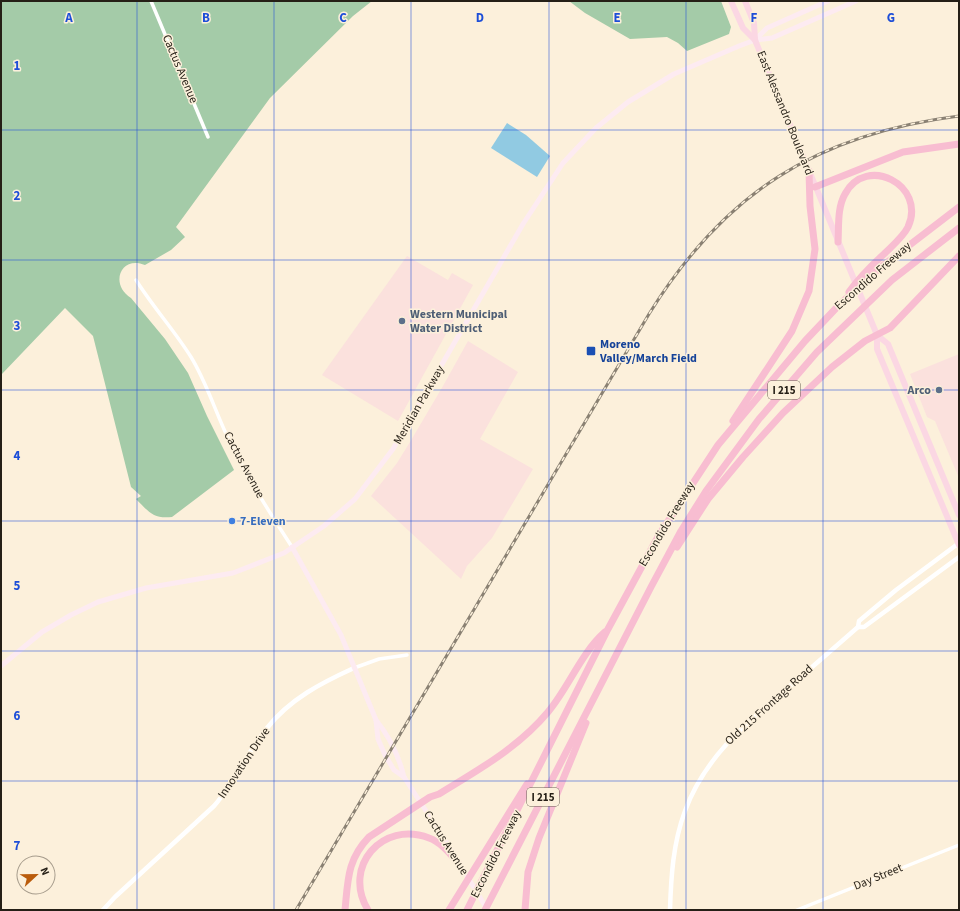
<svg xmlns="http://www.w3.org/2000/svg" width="960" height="911" font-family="'Source Sans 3',sans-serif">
	<rect width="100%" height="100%" fill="#fcf0db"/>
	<g fill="#fbe1dd">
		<polygon points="407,256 448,280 452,273 473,285 398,421 322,375"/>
		<polygon points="468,341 518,372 480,439 533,469 492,538 467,566 461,579 371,496 397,463 410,442 443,386"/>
		<polygon points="959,354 959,478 935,421 927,417 910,374"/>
	</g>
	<g fill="#a4cba8">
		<path d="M1 1H372L353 16 270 98 176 227 185 237 171 250 145 265C121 255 109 284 131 298L165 339 188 373 207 416 234 470 172 517C153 519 149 512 136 499L141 496 131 487 93 336 65 308 1 375Z"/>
		<polygon points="569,1 721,1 731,27 729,34 687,51 678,43 667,37 630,39 585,13"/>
	</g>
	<polygon fill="#91cae2" points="507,123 526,135 550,156 537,177 491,148"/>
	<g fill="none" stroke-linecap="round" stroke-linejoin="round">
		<g stroke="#fff" stroke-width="3.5">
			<polyline points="151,1 208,137"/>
			<path d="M136 280C153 307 174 330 191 357 207 383 216 414 230 442 248 479 270 513 292 547"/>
			<polyline points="354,668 379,659 407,655"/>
			<polyline points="797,910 959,845"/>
		</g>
		<g stroke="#fff" stroke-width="4.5">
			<polyline points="858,627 864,627 959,557"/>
			<path d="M103 910 115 897 214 806C235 782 247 752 267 728 290 699 321 683 354 668"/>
			<path d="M670 910C671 877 673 843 685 811 704 759 743 726 784 691 809 670 834 648 858 627L859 621 896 590 959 543"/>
		</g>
		<g stroke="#fdebf1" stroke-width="5">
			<polyline points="755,40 767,28 828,1"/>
			<polyline points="292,547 341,635 376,720 378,739 385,755 394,770 404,777"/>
			<polyline points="1,666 42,632 71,615 98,602 146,588 233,573 284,553 324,526 355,499 393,449 523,224 563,163 596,128 628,102 674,74 739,46 755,40 772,38 856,1"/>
			<path d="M376 720C389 736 399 757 404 777L454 854"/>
			<polyline points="458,861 487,909"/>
		</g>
		<g stroke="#fbd7e3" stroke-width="6">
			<polyline points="731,1 743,28 755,40"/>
			<polyline points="745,1 754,23 755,40 877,335 877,349 959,545"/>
			<polyline points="877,335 888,344 959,515"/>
		</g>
		<g stroke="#f8bdd1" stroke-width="7">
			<polyline points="815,187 903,152 959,144"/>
			<path d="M838 242C839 227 837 208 845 194 866 154 927 185 908 227 903 237 892 246 884 254 871 266 859 278 849 292"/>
			<polyline points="733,421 792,331 809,291 815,249 810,206 809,171"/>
			<polyline points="677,547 708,499 743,457 783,413 832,367 865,341 890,328 959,256"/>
			<path d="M345 910C348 880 347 860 369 837L430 797 439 794C478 770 518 748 548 712 569 687 581 653 605 632"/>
			<path d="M368 910C342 867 382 820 429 838 441 842 451 855 459 864"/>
			<polyline points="449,910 527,784"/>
			<polyline points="467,910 608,629 659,535 718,445 805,341 840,304 881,267 959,207"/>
			<polyline points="485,910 651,587 681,531 706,491 759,419 817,352 892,280 959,228"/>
			<polyline points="525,910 528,872 539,838 586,723"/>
		</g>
		<defs>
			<path id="rail" d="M296 910 649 314C724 193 817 134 959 116"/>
		</defs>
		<use href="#rail" stroke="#8a8173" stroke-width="3"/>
		<use href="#rail" stroke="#fcf0db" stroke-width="1.5" stroke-dasharray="4.5" stroke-linecap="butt"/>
	</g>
	<path fill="none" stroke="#1d4ed8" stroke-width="1" stroke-opacity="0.55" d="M137 1V910M274 1V910M411 1V910M549 1V910M686 1V910M823 1V910M1 130H959M1 260H959M1 390H959M1 521H959M1 651H959M1 781H959"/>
	<g fill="#5c6f8a" stroke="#fcf0db" stroke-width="1.5">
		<circle cx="402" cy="321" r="4"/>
		<circle cx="939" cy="390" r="4"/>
	</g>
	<rect fill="#1a4fb4" stroke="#fcf0db" stroke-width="1.5" x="586" y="346" width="10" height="10" rx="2"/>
	<circle fill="#3f7fe0" stroke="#fcf0db" stroke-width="1.5" cx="232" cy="521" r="4"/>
	<g text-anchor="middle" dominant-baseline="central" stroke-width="3" stroke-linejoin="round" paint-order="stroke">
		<g fill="#fcf0db" stroke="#665e51" stroke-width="1">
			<rect x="768" y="381" width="32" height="18" rx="3"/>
			<rect x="527" y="788" width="32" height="18" rx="3"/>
		</g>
		<g font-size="11" font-weight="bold" fill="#251f16">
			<text x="784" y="390">I 215</text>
			<text x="543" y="797">I 215</text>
		</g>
		<g font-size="12" fill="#251f16" stroke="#fcf0db">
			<text transform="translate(180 69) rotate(67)">Cactus Avenue</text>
			<text transform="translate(785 113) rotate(68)">East Alessandro Boulevard</text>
			<text transform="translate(873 276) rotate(-41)">Escondido Freeway</text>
			<text transform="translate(419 405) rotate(-60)">Meridian Parkway</text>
			<text transform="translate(244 465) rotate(62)">Cactus Avenue</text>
			<text transform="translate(667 524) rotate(-59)">Escondido Freeway</text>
			<text transform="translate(769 705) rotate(-42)">Old 215 Frontage Road</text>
			<text transform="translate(244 763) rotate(-56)">Innovation Drive</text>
			<text transform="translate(446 843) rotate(58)">Cactus Avenue</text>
			<text transform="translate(496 854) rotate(-63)">Escondido Freeway</text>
			<text transform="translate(878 877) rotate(-22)">Day Street</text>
		</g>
		<g font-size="12" font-weight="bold" fill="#4e5e75" stroke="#fcf0db" text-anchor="start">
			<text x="410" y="314">Western Municipal<tspan x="410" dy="14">Water District</tspan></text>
			<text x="931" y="390" text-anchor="end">Arco</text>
		</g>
		<g font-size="12" font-weight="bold" fill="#164399" stroke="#fcf0db" text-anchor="start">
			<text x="600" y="344">Moreno<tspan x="600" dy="14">Valley/March Field</tspan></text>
		</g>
		<g font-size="12" font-weight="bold" fill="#366cbe" stroke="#fcf0db" text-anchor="start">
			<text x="240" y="521">7-Eleven</text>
		</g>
	</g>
	<g font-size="13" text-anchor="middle" font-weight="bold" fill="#1d4ed8" stroke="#fcf0db" stroke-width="3" stroke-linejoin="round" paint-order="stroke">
		<text x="69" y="22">A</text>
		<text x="206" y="22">B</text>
		<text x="343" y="22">C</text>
		<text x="480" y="22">D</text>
		<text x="617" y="22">E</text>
		<text x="754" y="22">F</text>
		<text x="891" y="22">G</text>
		<text x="17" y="70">1</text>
		<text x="17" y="200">2</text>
		<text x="17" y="330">3</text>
		<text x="17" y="460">4</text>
		<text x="17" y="590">5</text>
		<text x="17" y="720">6</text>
		<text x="17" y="850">7</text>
	</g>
	<rect width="960" height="911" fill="none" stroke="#251f16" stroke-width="4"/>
	<g transform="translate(36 875) rotate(68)"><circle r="19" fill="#fcf0db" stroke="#a69c8c"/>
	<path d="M0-3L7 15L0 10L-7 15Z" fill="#ba5c0c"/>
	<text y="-6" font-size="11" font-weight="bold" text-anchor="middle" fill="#251f16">N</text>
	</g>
</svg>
